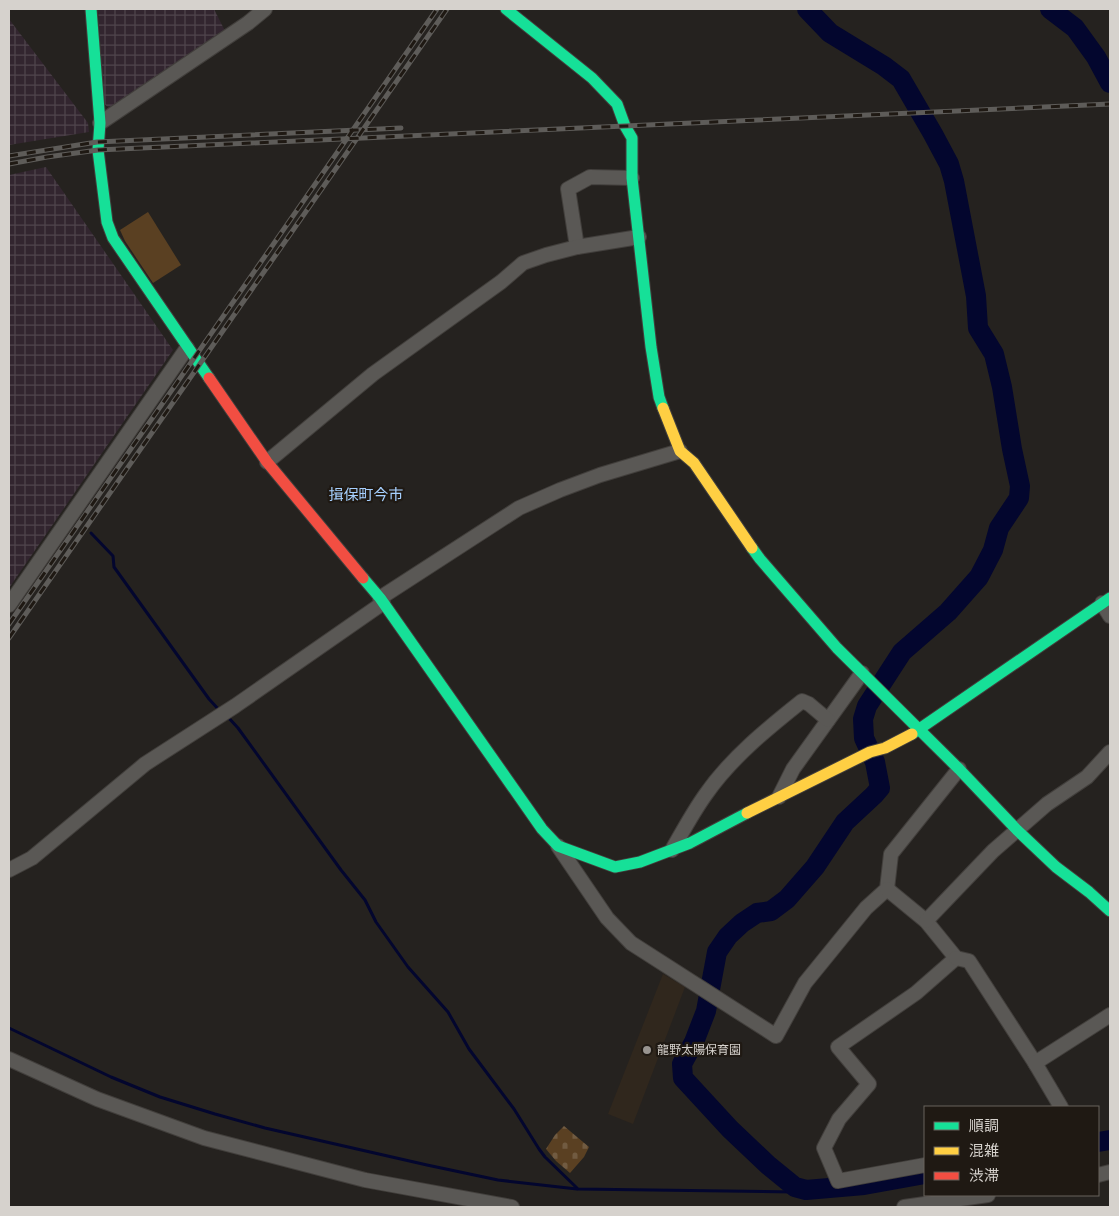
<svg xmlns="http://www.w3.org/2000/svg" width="1119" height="1216" font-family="Figtree,'Noto Sans JP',sans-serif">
	<defs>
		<pattern id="industrial-grid" width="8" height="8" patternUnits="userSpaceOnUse" patternTransform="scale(1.25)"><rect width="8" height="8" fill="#32252f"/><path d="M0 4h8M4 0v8" fill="none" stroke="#4f444c"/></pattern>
		<pattern id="cemetery-stones" width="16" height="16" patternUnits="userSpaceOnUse" patternTransform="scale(1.25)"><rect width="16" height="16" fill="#5a4022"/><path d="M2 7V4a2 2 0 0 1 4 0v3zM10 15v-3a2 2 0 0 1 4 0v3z" fill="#715b41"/></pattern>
	</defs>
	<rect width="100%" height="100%" fill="#25221f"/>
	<polygon fill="#30271d" points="663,974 685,987 633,1124 608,1114"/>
	<g fill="url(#industrial-grid)">
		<polygon points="98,9 214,9 225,31 113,111 104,104"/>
		<polygon points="9,19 88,123 89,132 9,145"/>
		<polygon points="46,167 173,350 9,588 9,175"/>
	</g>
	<polygon fill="#5a4022" points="148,212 181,265 153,283 125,241 120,230"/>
	<polygon fill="url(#cemetery-stones)" points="564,1126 589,1147 584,1157 570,1173 556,1161 546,1149 555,1135"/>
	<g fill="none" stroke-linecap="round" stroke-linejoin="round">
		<g stroke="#03062e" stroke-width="3">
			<polyline points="91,533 113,556 114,567 209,699 220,711"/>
			<polyline points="227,716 238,728 341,870 365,900 376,922 408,967 448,1012 469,1049 514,1109 539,1149 545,1157 578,1189 794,1192 804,1189"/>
			<polyline points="9,1028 111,1077 160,1097 215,1114 265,1128 427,1165 498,1180 577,1189"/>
		</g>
		<g stroke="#03062e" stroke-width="20">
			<polyline points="807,9 830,33 884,66 901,79 933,134 949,164 954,181 976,296 978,328 994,354 1002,387 1012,449 1020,486 1019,498 999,528 993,550 979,577 948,612 902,652 867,706 863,719 864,738 875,762 880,788 874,795 845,822 815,867 787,899 771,911 757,913 742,923 728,936 717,952 706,1011 694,1042 682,1064 683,1078 730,1129 768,1165 795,1187 806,1190 864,1185 925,1174"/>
			<polyline points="1050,9 1075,28 1096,57 1110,83"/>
			<polyline points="1098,1142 1110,1140"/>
		</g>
		<defs>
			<g id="street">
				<polyline points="100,123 248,23 265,9"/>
				<polyline points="577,247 568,189 590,177 632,178"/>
				<polyline points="267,462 373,374 501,282 523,263 546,255 577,247 639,237"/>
				<polyline points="380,598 519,508 560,490 600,475 680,451"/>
				<polyline points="1102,603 1110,616"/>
				<polyline points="9,605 187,348"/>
				<polyline points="779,797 793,769 862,673"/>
				<polyline points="558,846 607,918 631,943 776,1036 805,983 866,908 887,889 891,854 959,769"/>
				<path d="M672 850C683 831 693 812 706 794 731 758 768 728 802 701L809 704 828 720"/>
				<polyline points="9,870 32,858 145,764 235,706 383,603"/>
				<polyline points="887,889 926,921 956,958 916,993 838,1047 869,1084 839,1119 824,1148 838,1181 925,1165"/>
				<polyline points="926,921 993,851 1047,804 1087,777 1110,752"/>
				<polyline points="956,958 969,961 1037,1066"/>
				<polyline points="9,1059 97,1099 204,1138 365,1180 512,1207"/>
				<polyline points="1061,1107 1035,1063 1110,1015"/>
				<polyline points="1098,1175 1110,1172"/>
				<polyline points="904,1207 988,1195"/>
			</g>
			<g id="fast">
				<polyline points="91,9 100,123 98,150 107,222 113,238 209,378"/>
				<polyline points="506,9 592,78 617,104 625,126 632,138 632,178 651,347 659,397 663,408"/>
				<polyline points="752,548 760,559 837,648 959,769 1017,830 1056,867 1089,892 1110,911"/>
				<polyline points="363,578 380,598 542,829 558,846 615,867 640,862 690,843 747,813"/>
				<polyline points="912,734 1110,598"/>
			</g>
			<g id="slow">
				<polyline points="663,408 680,451 694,463 752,548"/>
				<polyline points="747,813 870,752 885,748 912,734"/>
			</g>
			<polyline id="jam" points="209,378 267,462 363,578"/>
		</defs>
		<use href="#street" stroke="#423f3c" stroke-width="16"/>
		<use href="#fast" stroke="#423f3c" stroke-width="13"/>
		<use href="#slow" stroke="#423f3c" stroke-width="13"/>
		<use href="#jam" stroke="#423f3c" stroke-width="13"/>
		<use href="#street" stroke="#5a5855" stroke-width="14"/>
		<use href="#fast" stroke="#16e098" stroke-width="11"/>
		<use href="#slow" stroke="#ffcf43" stroke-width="11"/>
		<use href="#jam" stroke="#f24e42" stroke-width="11"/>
		<defs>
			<g id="rail">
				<polyline points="9,156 97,142 401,128"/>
				<polyline points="9,164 47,157 98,150 1110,104"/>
				<polyline points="9,624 437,9"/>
				<polyline points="9,638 447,9"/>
			</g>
		</defs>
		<use href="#rail" stroke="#5e5c59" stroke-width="5"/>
		<use href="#rail" stroke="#1f1913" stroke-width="3" stroke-dasharray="9" stroke-linecap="butt"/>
	</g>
	<circle fill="#989490" stroke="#1f1913" stroke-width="2" cx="647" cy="1050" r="5"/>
	<g text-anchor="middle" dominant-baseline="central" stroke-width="4.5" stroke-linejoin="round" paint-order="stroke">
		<g font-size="12" fill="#d6d2cd" stroke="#1f1913" text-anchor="start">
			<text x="657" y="1050">龍野太陽保育園</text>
		</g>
		<g font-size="15" fill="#a6d0ff" stroke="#1f1913">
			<text x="366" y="495">揖保町今市</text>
		</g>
	</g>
	<rect width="1119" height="1216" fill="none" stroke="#d6d2cd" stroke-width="20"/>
	<rect x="924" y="1106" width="175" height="90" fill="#1f1913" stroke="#68635d"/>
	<rect x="934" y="1122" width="25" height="8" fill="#16e098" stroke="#68635d"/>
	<text x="969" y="1131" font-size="15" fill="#d6d2cd">順調</text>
	<rect x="934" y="1147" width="25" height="8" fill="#ffcf43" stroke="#68635d"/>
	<text x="969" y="1156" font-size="15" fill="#d6d2cd">混雑</text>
	<rect x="934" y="1172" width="25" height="8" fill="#f24e42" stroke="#68635d"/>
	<text x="969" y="1181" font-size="15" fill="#d6d2cd">渋滞</text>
</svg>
